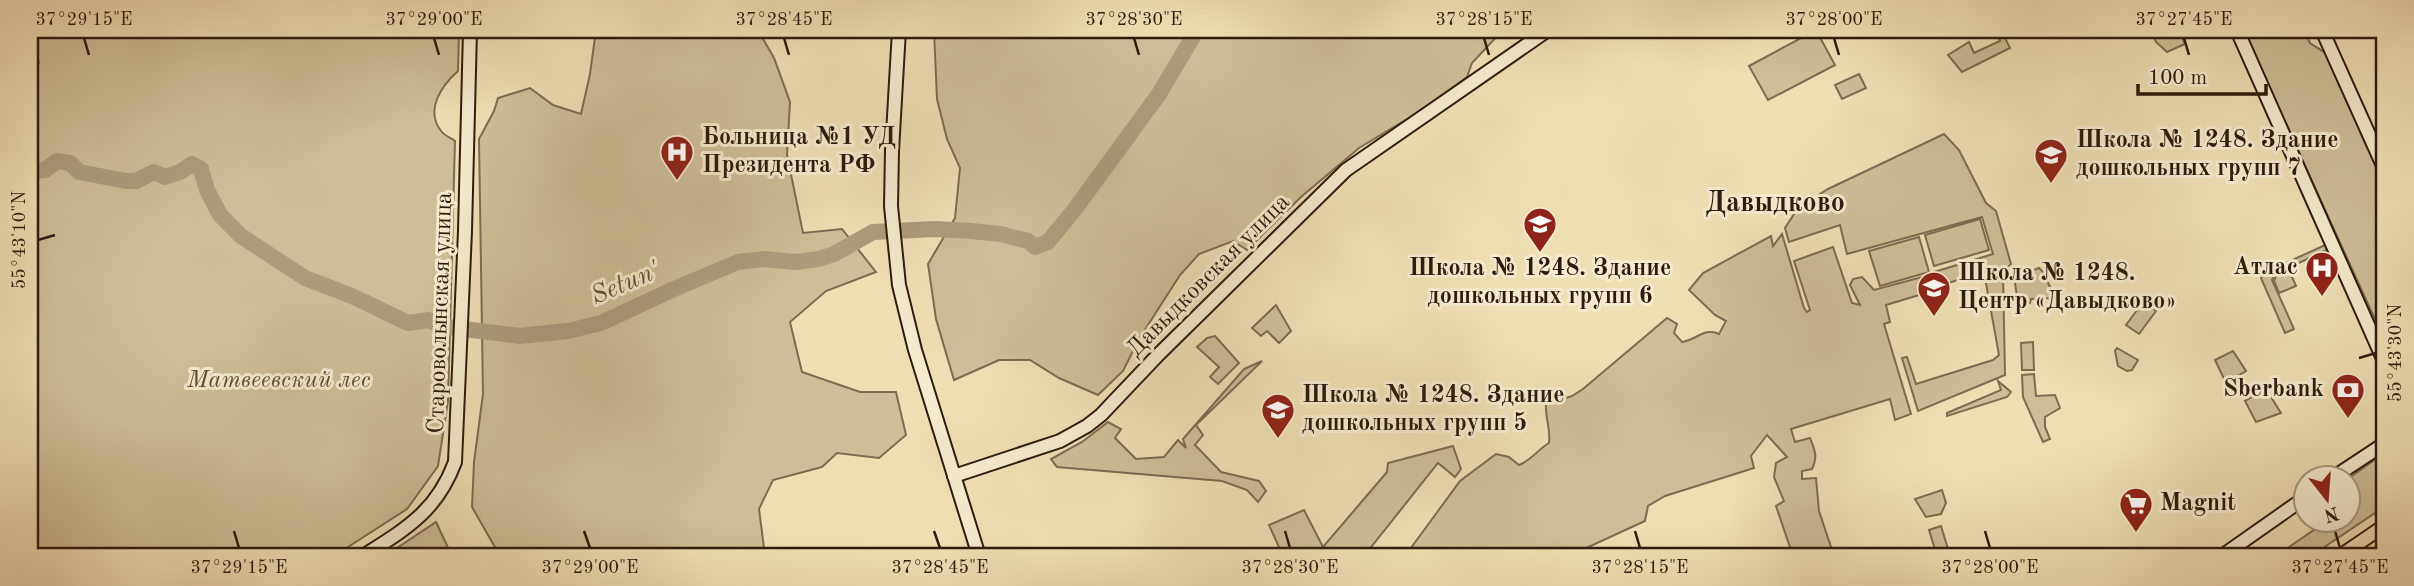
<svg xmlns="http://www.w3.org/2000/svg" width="2414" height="586" font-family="'Old Standard TT',serif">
	<rect width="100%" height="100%" fill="#eedfb3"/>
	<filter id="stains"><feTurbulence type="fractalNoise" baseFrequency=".00286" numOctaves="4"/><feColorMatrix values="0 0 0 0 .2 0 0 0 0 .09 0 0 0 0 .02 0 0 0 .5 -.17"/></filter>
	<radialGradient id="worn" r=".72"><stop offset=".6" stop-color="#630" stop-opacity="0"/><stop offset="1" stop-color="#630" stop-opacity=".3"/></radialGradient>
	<g fill="#cdbe97" stroke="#7c6c52" stroke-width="2">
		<path d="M30 30H459L458 71C441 86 425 110 441 131 444 135 451 138 455 141L448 401 438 466 407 509 334 556H30Z"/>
		<polygon points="596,30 758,30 774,58 790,102 787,155 803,233 842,229 876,272 826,291 790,322 802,372 860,392 896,392 906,435 879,458 837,453 822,467 773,480 759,509 765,556 500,556 472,507 474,462 483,394 479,139 494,111 498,98 530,88 553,105 581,114 590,74"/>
		<polygon points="934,30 1503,30 1472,63 1467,77 1427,107 1359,148 1301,197 1247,250 1233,241 1199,254 1180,275 1139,339 1123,371 1098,395 1059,378 1030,360 999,360 954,380 936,319 928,264 955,218 960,168 947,139 937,99"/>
		<polygon points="1816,30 1835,65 1768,100 1749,66"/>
		<polygon points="1995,30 2001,30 2010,48 1962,72 1948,55 1969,42 1974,53 2000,41"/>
		<polygon points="2150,30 2159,30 2161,34 2169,30 2179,30 2185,44 2167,52 2156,42"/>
		<polygon points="2243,30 2304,30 2310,43 2327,54 2384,179 2384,339"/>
		<polygon points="1859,74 1866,88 1842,99 1835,85"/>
		<polygon points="1944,134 1959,150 1986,203 1996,211 2011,264 2003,273 2005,375 1918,411 1902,358 1907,357 1916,384 1993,360 1999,355 1984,272 1945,284 1941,288 1938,286 1934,272 1993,254 1982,217 1847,254 1840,225 1789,242 1785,228 1798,208 1828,189"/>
		<polygon points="1980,219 1989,250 1934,266 1925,235"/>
		<path d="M1782 234 1804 308 1807 312 1810 310 1794 261 1833 247 1852 303 1860 305 1850 285 1853 279 1862 277 1874 290 1926 276 1929 292 1886 305 1890 322 1884 324 1911 414 1895 420 1890 399 1791 429 1795 442 1810 438C1815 451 1818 456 1812 469L1802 471V479L1816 478 1819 511 1834 556H1793L1776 506 1784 501 1774 477 1776 463 1787 457 1767 435 1751 456 1754 468 1665 496 1648 506 1645 521 1569 556H1405L1460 481 1496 454 1509 457 1519 465C1532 460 1537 450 1549 443 1551 429 1545 418 1546 404L1572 396 1583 389 1667 318 1677 324 1674 333 1682 342C1696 340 1705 327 1719 334L1726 321 1715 315 1689 290 1703 273 1771 236 1773 246Z"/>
		<polygon points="1919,237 1929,272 1880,286 1869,251"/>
		<polygon points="2325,245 2327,250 2275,274 2272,280 2294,329 2285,333 2261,278 2264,273"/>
		<polygon points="2039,268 2043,272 2059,306 2050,307 2049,298 2031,299 2030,303 2018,304 2015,283 2023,274"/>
		<polygon points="2289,270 2296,286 2279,293 2274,281 2276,276"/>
		<polygon points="2143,302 2156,311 2139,334 2126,325"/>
		<polygon points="1276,305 1291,331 1279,343 1267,331 1261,336 1252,328"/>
		<polygon points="1215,336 1239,363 1218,384 1210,377 1219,367 1197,347 1207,338"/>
		<polygon points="2033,342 2034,370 2022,370 2021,343"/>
		<polygon points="2117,348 2138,360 2132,370 2127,371 2118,366 2115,351"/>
		<polygon points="2233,351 2246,371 2226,383 2215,360"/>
		<polygon points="1262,361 1196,425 1203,435 1195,445 1221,472 1259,481 1266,491 1258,502 1247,490 1222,481 1057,467 1051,459 1082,442 1108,422 1121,429 1115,438 1136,459 1164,457 1178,440 1186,448 1183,439 1244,369"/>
		<polygon points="2034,374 2036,396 2055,395 2060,408 2045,417 2045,427 2050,439 2043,442 2023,397 2022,375"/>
		<polygon points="1998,381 2011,392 2007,397 1947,416 1947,413 2001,390"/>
		<polygon points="2266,389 2281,413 2256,422 2245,401"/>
		<polygon points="1453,446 1461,469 1455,477 1438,463 1364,556 1283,556 1269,525 1304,510 1323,547 1387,472 1388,463"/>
		<polygon points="2384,453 2384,507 2311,556 2276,556 2318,527 2313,520 2348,520 2348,479"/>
		<polygon points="1942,490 1946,503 1941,514 1926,517 1915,499"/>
		<polygon points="436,522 450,552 447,556 385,556"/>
		<polygon points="1941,526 1949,552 1937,556 1929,530"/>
	</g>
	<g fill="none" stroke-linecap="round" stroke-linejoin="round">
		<polyline stroke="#79684f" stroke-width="2.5" points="30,78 39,62"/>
		<polyline stroke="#ac9c7b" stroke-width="16" points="30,166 31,171 45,170 57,161 70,163 79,172 126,181 136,181 154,172 165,177 180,172 192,164 201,169 207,190 220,215 241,236 305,278 352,296 408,323 429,320 440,326 520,336 568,331 601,323 674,289 738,262 764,259 796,262 819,259 834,254 873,232 935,229 971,231 1001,234 1028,241 1035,247 1048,242 1075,209 1159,94 1197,30"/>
		<defs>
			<g id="secondary">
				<polyline points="899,30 892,151 891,206 899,285 915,350 979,556"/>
				<polyline points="2237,30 2384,361"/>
				<polyline points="2322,30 2384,168"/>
				<polyline points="954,476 1060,441 1087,426 1101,415 1157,356 1346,170 1548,30"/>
				<polyline points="2334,477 2384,444"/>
				<path d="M363 556C406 529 437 511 455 462L465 231 470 30"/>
				<polyline points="2222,556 2306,497"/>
			</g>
			<polyline id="primary" points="2340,556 2384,526"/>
		</defs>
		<use href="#secondary" stroke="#2c1b0e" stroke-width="16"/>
		<use href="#primary" stroke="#2c1b0e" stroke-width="16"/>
		<use href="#secondary" stroke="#f4eace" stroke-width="12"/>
		<use href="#primary" stroke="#eedfb3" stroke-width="12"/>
	</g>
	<path fill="none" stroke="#2c1b0e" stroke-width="2.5" d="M84 38 89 55M434 38 439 55M784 38 789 55M1134 38 1139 55M1484 38 1489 55M1834 38 1839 55M2184 38 2189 55M38 240 55 235M2359 358 2376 353M234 531 239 548M584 531 590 548M934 531 940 548M1285 531 1290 548M1635 531 1640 548M1985 531 1990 548M2335 531 2340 548"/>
	<defs>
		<symbol id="hospital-pin" viewBox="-11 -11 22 30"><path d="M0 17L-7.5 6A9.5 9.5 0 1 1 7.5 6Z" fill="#8f2418" stroke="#f4eace"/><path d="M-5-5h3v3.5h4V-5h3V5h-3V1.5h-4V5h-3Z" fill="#fff"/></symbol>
		<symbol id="school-pin" viewBox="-11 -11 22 30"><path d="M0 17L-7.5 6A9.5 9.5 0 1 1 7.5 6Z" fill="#8f2418" stroke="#f4eace"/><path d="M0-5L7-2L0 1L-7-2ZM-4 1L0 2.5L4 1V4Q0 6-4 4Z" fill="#fff"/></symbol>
		<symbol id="bank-pin" viewBox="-11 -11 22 30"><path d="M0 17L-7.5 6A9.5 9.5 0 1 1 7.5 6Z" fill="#8f2418" stroke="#f4eace"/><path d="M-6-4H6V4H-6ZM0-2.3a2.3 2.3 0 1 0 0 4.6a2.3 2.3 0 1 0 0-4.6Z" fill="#fff"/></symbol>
		<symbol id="supermarket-pin" viewBox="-11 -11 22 30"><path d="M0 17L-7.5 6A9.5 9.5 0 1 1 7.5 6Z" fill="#8f2418" stroke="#f4eace"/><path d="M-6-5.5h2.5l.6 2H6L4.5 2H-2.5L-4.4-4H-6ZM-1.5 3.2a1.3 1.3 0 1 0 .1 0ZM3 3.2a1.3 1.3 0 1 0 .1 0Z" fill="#fff"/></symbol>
	</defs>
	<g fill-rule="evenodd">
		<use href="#hospital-pin" x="658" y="133" width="38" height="52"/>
		<use href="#school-pin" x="2032" y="136" width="38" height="52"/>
		<use href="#school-pin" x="1521" y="205" width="38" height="52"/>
		<use href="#hospital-pin" x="2303" y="249" width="38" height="52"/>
		<use href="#school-pin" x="1915" y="269" width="38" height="52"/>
		<use href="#bank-pin" x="2329" y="371" width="38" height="52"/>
		<use href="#school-pin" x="1259" y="391" width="38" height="52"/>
		<use href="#supermarket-pin" x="2117" y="485" width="38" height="52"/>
	</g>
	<g text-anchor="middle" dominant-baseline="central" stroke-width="6" stroke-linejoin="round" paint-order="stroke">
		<g font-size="24" font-weight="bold" fill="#2c1b0e" stroke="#f4eace" text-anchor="start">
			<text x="702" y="138">Больница №1 УД<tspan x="702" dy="28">Президента РФ</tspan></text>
			<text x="2076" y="141">Школа № 1248. Здание<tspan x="2076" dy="28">дошкольных групп 7</tspan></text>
			<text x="2298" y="268" text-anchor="end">Атлас</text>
			<text x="1540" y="269" text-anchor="middle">Школа № 1248. Здание<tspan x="1540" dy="28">дошкольных групп 6</tspan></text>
			<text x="1958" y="274">Школа № 1248.<tspan x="1958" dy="28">Центр «Давыдково»</tspan></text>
			<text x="2324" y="390" text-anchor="end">Sberbank</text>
			<text x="1302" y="396">Школа № 1248. Здание<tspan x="1302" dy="28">дошкольных групп 5</tspan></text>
			<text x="2160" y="504">Magnit</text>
		</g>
		<g font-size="24" fill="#2c1b0e" stroke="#f4eace">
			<text transform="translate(1209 276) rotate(-45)">Давыдковская улица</text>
			<text transform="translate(441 313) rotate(-88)">Староволынская улица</text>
		</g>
		<g font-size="24" font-style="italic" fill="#5c4c37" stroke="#f4eace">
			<text x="279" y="381">Матвеевский лес</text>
		</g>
		<g font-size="26" font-style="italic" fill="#5f4f3a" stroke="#f4eace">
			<text transform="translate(625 284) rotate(-23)">Setun'</text>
		</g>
		<g font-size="28" font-weight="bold" fill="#2c1b0e" stroke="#f4eace">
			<text x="1775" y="204">Давыдково</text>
		</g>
	</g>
	<rect width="2414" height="586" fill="none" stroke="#eedfb3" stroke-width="77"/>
	<g transform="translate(2327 499) rotate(163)"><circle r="33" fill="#f4eace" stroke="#a49781" stroke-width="2"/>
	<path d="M0-5L12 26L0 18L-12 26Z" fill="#8f2418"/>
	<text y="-10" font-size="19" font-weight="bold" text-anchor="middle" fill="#2c1b0e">N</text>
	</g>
	<path d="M2138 84v10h128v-10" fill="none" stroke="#2c1b0e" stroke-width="3.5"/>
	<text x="2148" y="84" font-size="21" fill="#2c1b0e" stroke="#f4eace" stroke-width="5" paint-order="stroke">100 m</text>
	<rect x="38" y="38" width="2338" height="510" fill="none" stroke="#2c1b0e" stroke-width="2.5"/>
	<g font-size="18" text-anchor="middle" fill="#2c1b0e">
		<text x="84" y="25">37°29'15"E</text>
		<text x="434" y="25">37°29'00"E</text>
		<text x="784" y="25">37°28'45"E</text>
		<text x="1134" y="25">37°28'30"E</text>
		<text x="1484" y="25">37°28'15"E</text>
		<text x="1834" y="25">37°28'00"E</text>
		<text x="2184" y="25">37°27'45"E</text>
		<text transform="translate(19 240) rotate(-90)" y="6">55°43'10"N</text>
		<text transform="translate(2395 353) rotate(-90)" y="6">55°43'30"N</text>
		<text x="239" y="573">37°29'15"E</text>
		<text x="590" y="573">37°29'00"E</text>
		<text x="940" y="573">37°28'45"E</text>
		<text x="1290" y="573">37°28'30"E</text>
		<text x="1640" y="573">37°28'15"E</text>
		<text x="1990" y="573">37°28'00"E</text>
		<text x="2340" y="573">37°27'45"E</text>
	</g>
	<rect width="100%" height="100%" filter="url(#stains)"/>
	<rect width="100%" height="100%" fill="url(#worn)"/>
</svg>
